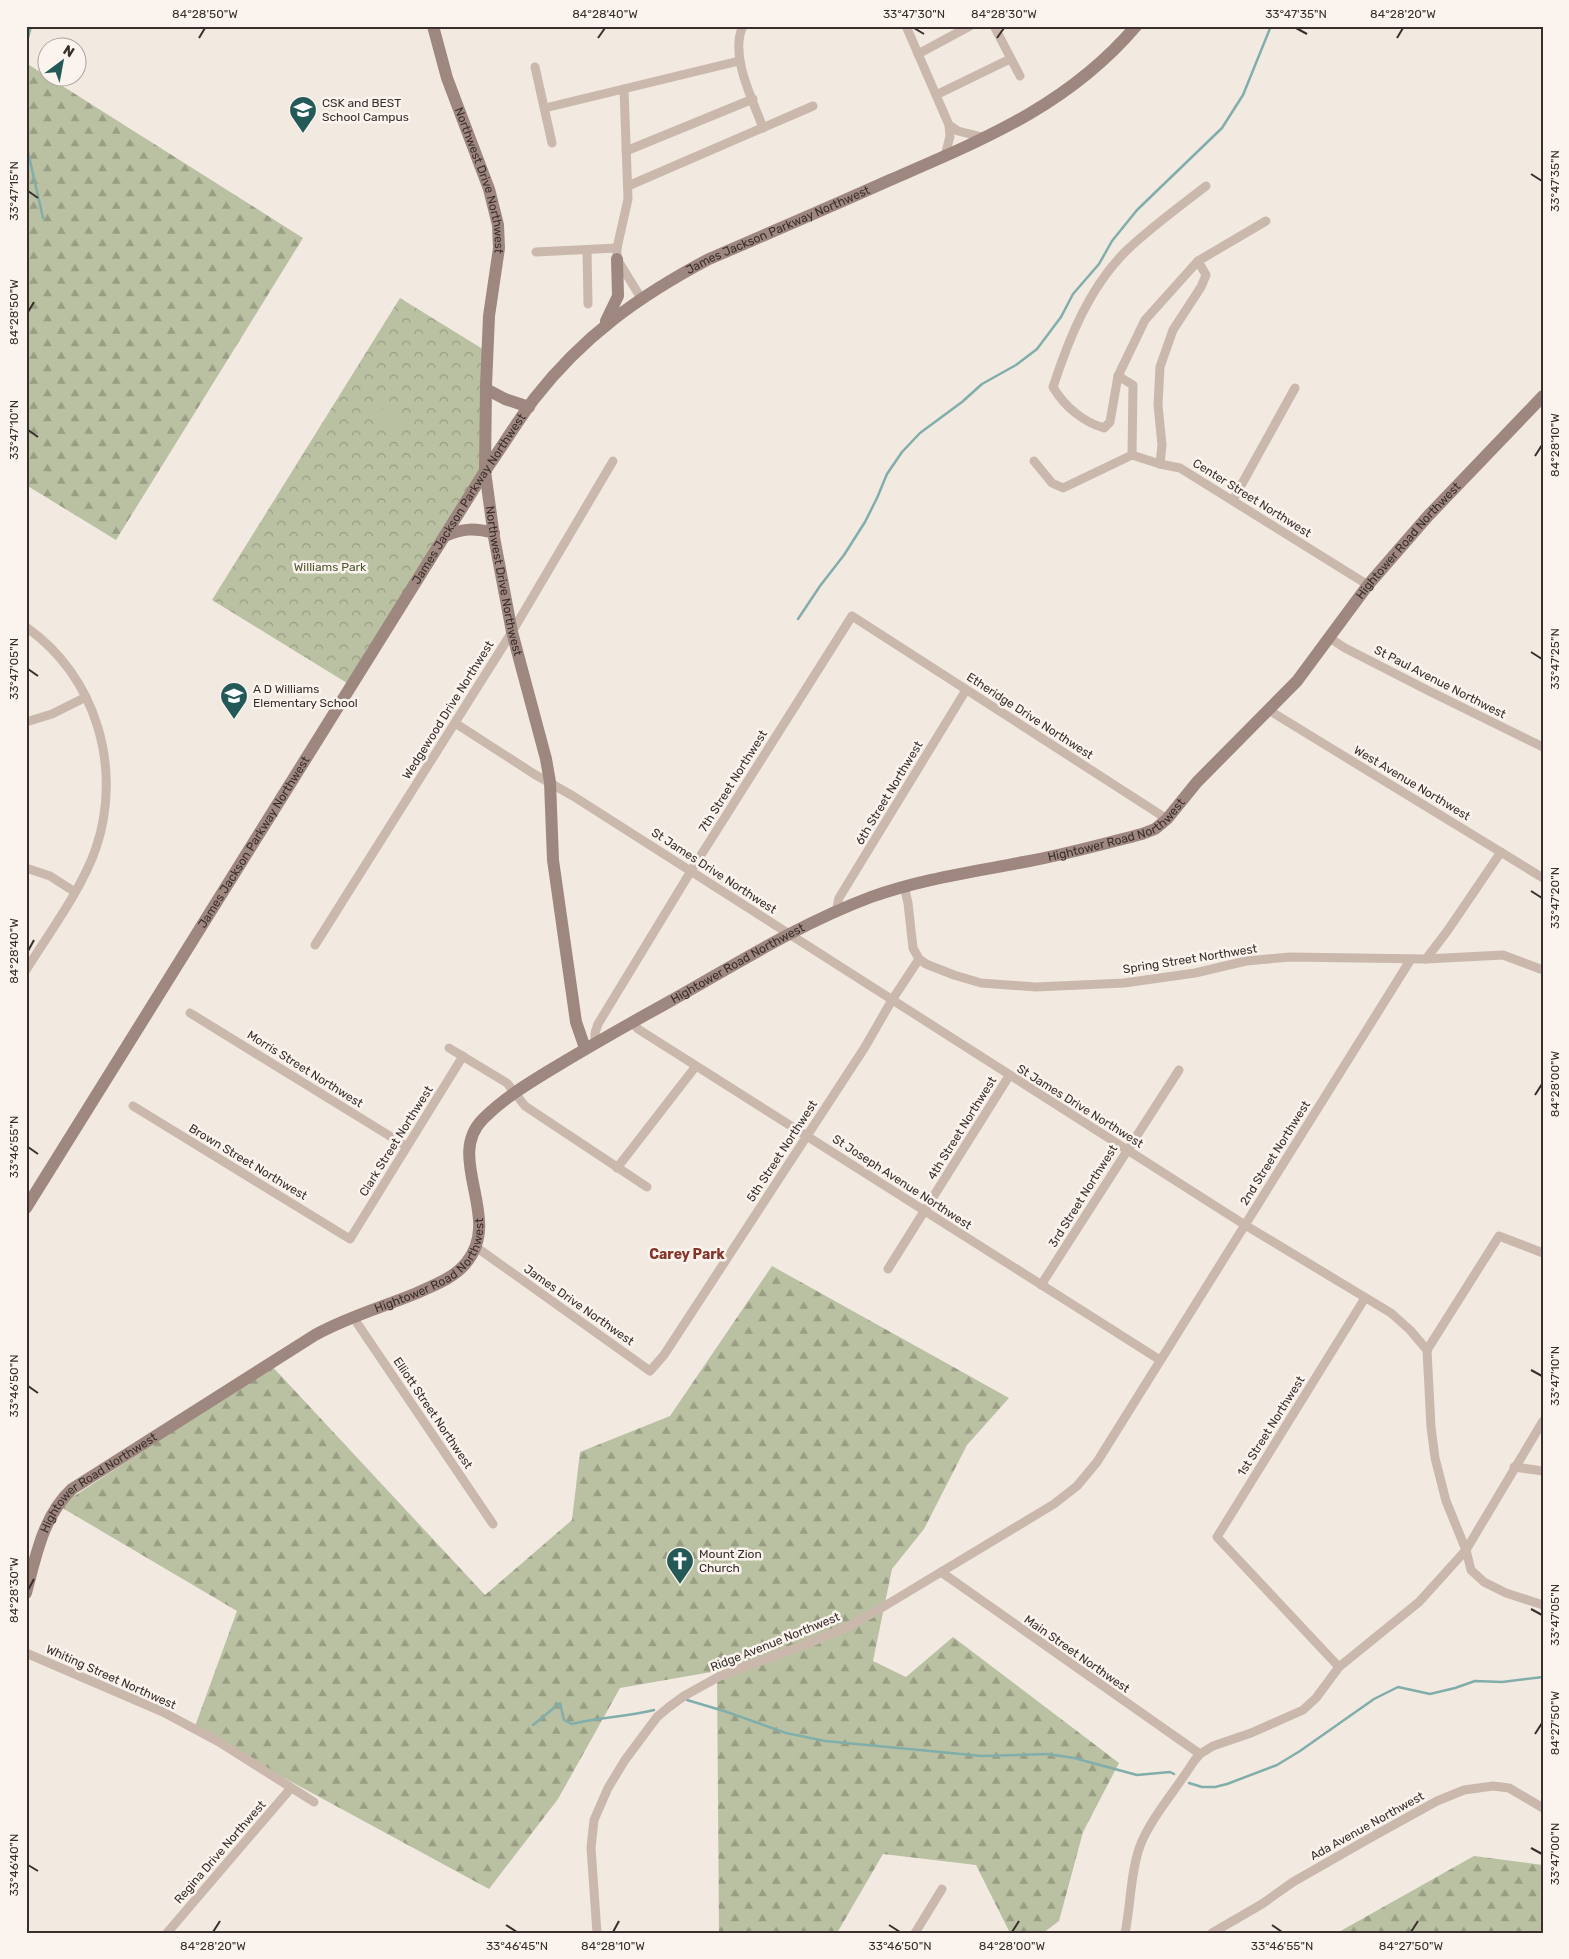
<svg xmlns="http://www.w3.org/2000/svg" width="1569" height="1959" font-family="Rubik,sans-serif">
	<defs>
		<pattern id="forest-firs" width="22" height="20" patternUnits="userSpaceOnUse" patternTransform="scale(1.25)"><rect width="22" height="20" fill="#bac1a2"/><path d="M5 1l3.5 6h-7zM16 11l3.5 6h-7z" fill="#989d84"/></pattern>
		<pattern id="park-crowns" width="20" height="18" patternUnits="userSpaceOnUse" patternTransform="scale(1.25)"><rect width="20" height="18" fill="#bac1a2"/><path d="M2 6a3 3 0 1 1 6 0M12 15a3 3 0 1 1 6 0" fill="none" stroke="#989d84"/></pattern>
	</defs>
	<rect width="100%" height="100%" fill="#f2e9e1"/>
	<g fill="url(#forest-firs)">
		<polygon points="26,63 303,238 116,540 26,485"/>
		<polygon points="772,1266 1009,1398 967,1445 924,1529 892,1569 873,1661 906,1677 953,1637 1119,1763 1083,1832 1059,1921 1043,1933 1010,1933 976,1865 883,1854 837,1933 719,1933 717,1671 620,1688 558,1799 489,1889 194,1729 237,1611 59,1506 155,1443 269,1363 485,1595 572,1520 580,1452 670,1416"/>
		<polygon points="1474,1856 1543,1865 1543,1933 1337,1933"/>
	</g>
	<polygon fill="url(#park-crowns)" points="400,298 486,351 484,470 355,688 212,600"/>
	<polygon fill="#bac1a2" points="379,406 402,422 394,435 370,419"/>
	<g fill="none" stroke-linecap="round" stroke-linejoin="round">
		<g stroke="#81aeab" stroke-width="2.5">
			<polyline points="26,46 31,26"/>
			<polyline points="26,143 43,218"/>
			<polyline points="798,619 820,586 844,555 865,522 877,498 887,474 902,452 920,433 962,402 982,384 1016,365 1037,349 1061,317 1073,294 1099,264 1112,241 1137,210 1222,128 1243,95 1271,26"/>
			<polyline points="687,1700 724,1711 786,1733 825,1741 982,1756 1048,1754 1074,1758 1137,1775 1170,1772 1174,1774"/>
			<path d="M533 1725 560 1703 564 1720 572 1724C599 1717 626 1717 654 1710"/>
			<polyline points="1189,1783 1202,1787 1215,1787 1227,1784 1277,1765 1300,1751 1374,1699 1398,1687 1430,1694 1455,1688 1475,1681 1502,1682 1543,1677"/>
		</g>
		<g stroke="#cab8ad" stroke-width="9">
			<path d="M743 26C729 55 753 100 763 128"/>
			<polyline points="906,26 949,125 950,136 945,156"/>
			<polyline points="994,26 1020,76"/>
			<polyline points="918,54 970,26"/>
			<polyline points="535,67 552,143"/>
			<polyline points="624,89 628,199 617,248 617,259 641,298"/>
			<polyline points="936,95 1010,59"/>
			<polyline points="545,108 739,61"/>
			<polyline points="949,125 958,131 986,138"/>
			<polyline points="626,151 753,99"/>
			<polyline points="628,186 813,106"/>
			<polyline points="587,250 588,304"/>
			<polyline points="536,252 617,248"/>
			<path d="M1118 376 1110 422 1104 428C1083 422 1064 406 1053 387 1069 338 1089 288 1126 251 1151 227 1179 207 1206 186"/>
			<polyline points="1132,455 1133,385 1118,376 1145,320 1198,261 1266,221"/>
			<polyline points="1034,461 1052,483 1063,488 1132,455 1160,464 1180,468 1368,585"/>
			<polyline points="1160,464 1162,445 1158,405 1160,367 1173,330 1201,287 1206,275 1198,261"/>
			<polyline points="1233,500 1295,388"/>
			<path d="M26 627C96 676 123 768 96 848 82 889 49 933 26 970"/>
			<polyline points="1328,637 1345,648 1429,691 1543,747"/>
			<polyline points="1270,709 1275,714 1543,878"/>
			<polyline points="26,722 52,714 86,697"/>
			<polyline points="455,723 534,774 573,796 1245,1225 1391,1313 1410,1330 1427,1350 1431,1427 1435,1458 1446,1501 1466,1550 1471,1570 1484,1582 1506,1593 1543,1605"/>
			<polyline points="26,868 50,876 75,892"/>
			<polyline points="904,886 908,903 913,948 919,959 926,964 954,975 981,983 1036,987 1124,983 1195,973 1246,961 1290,957 1426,959 1503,955 1543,970"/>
			<polyline points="836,912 839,898 966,690"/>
			<polyline points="315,945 512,632 613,461"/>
			<polyline points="1426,959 1448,930 1501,852"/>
			<polyline points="190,1013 406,1146"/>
			<polyline points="632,1022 638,1029 1160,1360"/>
			<polyline points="595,1042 595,1033 598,1024 691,871 852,616 1167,819"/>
			<polyline points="449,1048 507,1083 525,1106 647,1187"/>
			<polyline points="133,1106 350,1239 463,1056"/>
			<polyline points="617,1168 696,1066"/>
			<polyline points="476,1247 650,1371 664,1355 865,1047 892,1000 919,959"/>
			<polyline points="888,1269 1009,1076"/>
			<polyline points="1041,1285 1179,1070"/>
			<polyline points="354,1317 357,1323 493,1524"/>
			<polyline points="1427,1350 1499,1236 1543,1253"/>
			<polyline points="1514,1467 1543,1471"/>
			<polyline points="941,1572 1200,1754"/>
			<polyline points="26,1653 163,1712 219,1742 314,1802"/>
			<polyline points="1339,1667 1217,1537 1365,1298"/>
			<polyline points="167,1933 291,1788"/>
			<polyline points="597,1933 591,1848 594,1820 608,1788 625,1760 657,1717 669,1707 684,1696 720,1676 807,1644 847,1627 878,1610 1054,1504 1077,1486 1097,1462 1411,959"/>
			<polyline points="915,1933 942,1889"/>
			<path d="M1125 1933C1131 1904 1130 1874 1140 1846 1150 1819 1178 1787 1194 1761L1200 1754 1213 1746 1251 1733 1303 1710 1316 1698 1339 1667 1419 1602 1466 1550 1543 1421"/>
			<polyline points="1212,1933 1262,1904 1293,1882 1370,1838 1437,1801 1464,1790 1493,1786 1509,1788 1543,1808"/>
		</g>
		<g stroke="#9e877f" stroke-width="12">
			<path id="s1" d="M433 26 447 78 489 189 498 225 499 248 489 316 486 386 485 471 494 537 512 632 546 759 550 782 553 860 576 1022 585 1048"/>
			<polyline points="606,321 618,296 617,259"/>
			<polyline points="486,389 505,399 529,407"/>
			<path d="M445 536C463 528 475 528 494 533"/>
			<path id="s2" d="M26 1208 485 471C502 447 517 422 534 399 583 336 639 296 709 259 769 233 830 207 890 180 982 140 1068 106 1136 26"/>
			<path id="s3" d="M26 1593C36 1556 43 1516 72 1489L315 1335C347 1317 383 1307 417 1293 434 1285 454 1278 466 1263 504 1218 444 1158 483 1119 502 1100 524 1086 547 1072 580 1052 613 1033 647 1014 721 974 791 927 871 897 921 879 972 872 1024 862 1064 855 1103 844 1142 834L1155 829 1167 819 1197 782 1297 681 1368 585 1428 516 1543 396"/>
		</g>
	</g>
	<path fill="none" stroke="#392e2b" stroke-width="2" d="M914 28 924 34M1296 28 1307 34M199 38 205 28M598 38 605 28M997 38 1004 28M1397 38 1403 28M1531 174 1542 181M28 191 38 198M28 312 34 302M28 430 38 437M1535 456 1542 445M1531 652 1542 659M28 669 38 676M1531 891 1542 898M28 951 34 940M1535 1095 1542 1084M28 1147 38 1154M1531 1370 1542 1376M28 1386 38 1393M28 1590 34 1579M1531 1609 1542 1615M1535 1734 1542 1723M1531 1848 1542 1854M28 1865 38 1871M506 1925 517 1932M889 1925 900 1932M1272 1925 1282 1932M213 1932 220 1921M613 1932 619 1921M1012 1932 1019 1921M1411 1932 1418 1921"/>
	<defs>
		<symbol id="school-pin" viewBox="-11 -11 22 30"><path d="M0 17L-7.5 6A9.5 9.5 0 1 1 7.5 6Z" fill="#235957" stroke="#faf3ee"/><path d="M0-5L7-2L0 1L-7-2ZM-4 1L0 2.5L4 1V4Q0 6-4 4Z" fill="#fff"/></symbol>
		<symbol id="church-pin" viewBox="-11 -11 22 30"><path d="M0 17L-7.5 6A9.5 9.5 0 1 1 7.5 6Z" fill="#235957" stroke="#faf3ee"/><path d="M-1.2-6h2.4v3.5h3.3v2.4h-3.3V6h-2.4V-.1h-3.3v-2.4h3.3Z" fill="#fff"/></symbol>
	</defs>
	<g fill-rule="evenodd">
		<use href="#school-pin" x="287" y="94" width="32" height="43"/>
		<use href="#school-pin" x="218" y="680" width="32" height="43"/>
		<use href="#church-pin" x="664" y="1545" width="32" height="43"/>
	</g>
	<g text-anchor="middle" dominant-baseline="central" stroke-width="5" stroke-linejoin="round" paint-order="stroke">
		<g font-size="12" fill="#392e2b" stroke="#faf3ee" text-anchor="start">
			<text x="322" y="103">CSK and BEST<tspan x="322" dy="14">School Campus</tspan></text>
			<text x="253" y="689">A D Williams<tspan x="253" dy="14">Elementary School</tspan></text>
			<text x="699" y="1554">Mount Zion<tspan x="699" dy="14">Church</tspan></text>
		</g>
		<g font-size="12" fill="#392e2b" stroke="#faf3ee">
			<text stroke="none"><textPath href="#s1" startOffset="162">Northwest Drive Northwest</textPath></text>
			<text stroke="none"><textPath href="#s2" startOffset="1256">James Jackson Parkway Northwest</textPath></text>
			<text transform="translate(1252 498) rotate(32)">Center Street Northwest</text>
			<text stroke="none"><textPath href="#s2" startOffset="836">James Jackson Parkway Northwest</textPath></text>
			<text stroke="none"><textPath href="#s3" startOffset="1848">Hightower Road Northwest</textPath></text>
			<text stroke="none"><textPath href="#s1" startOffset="568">Northwest Drive Northwest</textPath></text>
			<text transform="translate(1440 682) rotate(27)">St Paul Avenue Northwest</text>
			<text transform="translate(448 710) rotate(-58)">Wedgewood Drive Northwest</text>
			<text transform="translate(1030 716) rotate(33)">Etheridge Drive Northwest</text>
			<text transform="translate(733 781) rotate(-58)">7th Street Northwest</text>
			<text transform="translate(1412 783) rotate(31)">West Avenue Northwest</text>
			<text transform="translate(889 793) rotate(-59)">6th Street Northwest</text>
			<text stroke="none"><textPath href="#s3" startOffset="1428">Hightower Road Northwest</textPath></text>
			<text stroke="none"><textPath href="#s2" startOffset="431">James Jackson Parkway Northwest</textPath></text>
			<text transform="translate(714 871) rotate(33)">St James Drive Northwest</text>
			<text transform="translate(1190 959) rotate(-9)">Spring Street Northwest</text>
			<text stroke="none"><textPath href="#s3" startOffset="1022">Hightower Road Northwest</textPath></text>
			<text transform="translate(305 1069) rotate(32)">Morris Street Northwest</text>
			<text transform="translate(1080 1106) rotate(32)">St James Drive Northwest</text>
			<text transform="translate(962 1128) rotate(-58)">4th Street Northwest</text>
			<text transform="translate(396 1141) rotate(-58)">Clark Street Northwest</text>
			<text transform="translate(782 1151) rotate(-57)">5th Street Northwest</text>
			<text transform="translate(1275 1153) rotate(-58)">2nd Street Northwest</text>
			<text transform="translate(248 1162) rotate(31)">Brown Street Northwest</text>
			<text transform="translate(902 1182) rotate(33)">St Joseph Avenue Northwest</text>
			<text transform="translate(1083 1196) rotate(-58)">3rd Street Northwest</text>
			<text stroke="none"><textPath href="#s3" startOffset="544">Hightower Road Northwest</textPath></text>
			<text transform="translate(579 1305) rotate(35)">James Drive Northwest</text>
			<text transform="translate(433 1413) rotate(56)">Elliott Street Northwest</text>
			<text transform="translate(1271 1426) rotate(-58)">1st Street Northwest</text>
			<text stroke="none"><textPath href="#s3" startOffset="139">Hightower Road Northwest</textPath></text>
			<text transform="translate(775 1642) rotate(-22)">Ridge Avenue Northwest</text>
			<text transform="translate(1077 1654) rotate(35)">Main Street Northwest</text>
			<text transform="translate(111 1677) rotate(24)">Whiting Street Northwest</text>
			<text transform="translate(1367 1826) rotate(-29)">Ada Avenue Northwest</text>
			<text transform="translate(220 1852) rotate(-49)">Regina Drive Northwest</text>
		</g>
		<g font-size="12" fill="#4d5730" stroke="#faf3ee">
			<text x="330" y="567">Williams Park</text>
		</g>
		<g font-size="14" font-weight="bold" fill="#853428" stroke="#faf3ee">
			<text x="687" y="1254">Carey Park</text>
		</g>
	</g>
	<rect width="1569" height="1959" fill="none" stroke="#faf3ee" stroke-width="55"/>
	<g transform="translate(62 62) rotate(32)"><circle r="24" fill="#faf3ee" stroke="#ada4a0"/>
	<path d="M0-4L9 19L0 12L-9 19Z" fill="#235957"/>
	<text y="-8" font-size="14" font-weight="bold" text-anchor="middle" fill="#392e2b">N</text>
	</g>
	<rect x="28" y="28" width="1514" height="1904" fill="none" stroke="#392e2b" stroke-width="2"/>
	<g font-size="12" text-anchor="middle" fill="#392e2b">
		<text x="205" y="18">84°28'50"W</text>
		<text x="605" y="18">84°28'40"W</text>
		<text x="914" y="18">33°47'30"N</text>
		<text x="1004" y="18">84°28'30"W</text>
		<text x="1296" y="18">33°47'35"N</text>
		<text x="1403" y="18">84°28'20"W</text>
		<text transform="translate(1555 181) rotate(-90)" y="4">33°47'35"N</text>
		<text transform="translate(14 191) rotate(-90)" y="4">33°47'15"N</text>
		<text transform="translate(14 312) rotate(-90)" y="4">84°28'50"W</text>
		<text transform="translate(14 430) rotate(-90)" y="4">33°47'10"N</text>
		<text transform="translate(1555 445) rotate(-90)" y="4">84°28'10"W</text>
		<text transform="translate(1555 659) rotate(-90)" y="4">33°47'25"N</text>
		<text transform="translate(14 669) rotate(-90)" y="4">33°47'05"N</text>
		<text transform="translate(1555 898) rotate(-90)" y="4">33°47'20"N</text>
		<text transform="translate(14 951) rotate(-90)" y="4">84°28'40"W</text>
		<text transform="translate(1555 1084) rotate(-90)" y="4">84°28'00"W</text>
		<text transform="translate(14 1147) rotate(-90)" y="4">33°46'55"N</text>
		<text transform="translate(1555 1376) rotate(-90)" y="4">33°47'10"N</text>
		<text transform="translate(14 1386) rotate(-90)" y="4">33°46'50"N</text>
		<text transform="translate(14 1590) rotate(-90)" y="4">84°28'30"W</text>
		<text transform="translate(1555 1615) rotate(-90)" y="4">33°47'05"N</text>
		<text transform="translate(1555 1723) rotate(-90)" y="4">84°27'50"W</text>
		<text transform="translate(1555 1854) rotate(-90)" y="4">33°47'00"N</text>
		<text transform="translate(14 1865) rotate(-90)" y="4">33°46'40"N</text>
		<text x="213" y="1950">84°28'20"W</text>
		<text x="517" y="1950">33°46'45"N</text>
		<text x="613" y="1950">84°28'10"W</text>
		<text x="900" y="1950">33°46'50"N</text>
		<text x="1012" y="1950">84°28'00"W</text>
		<text x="1282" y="1950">33°46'55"N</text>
		<text x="1411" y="1950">84°27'50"W</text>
	</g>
</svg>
